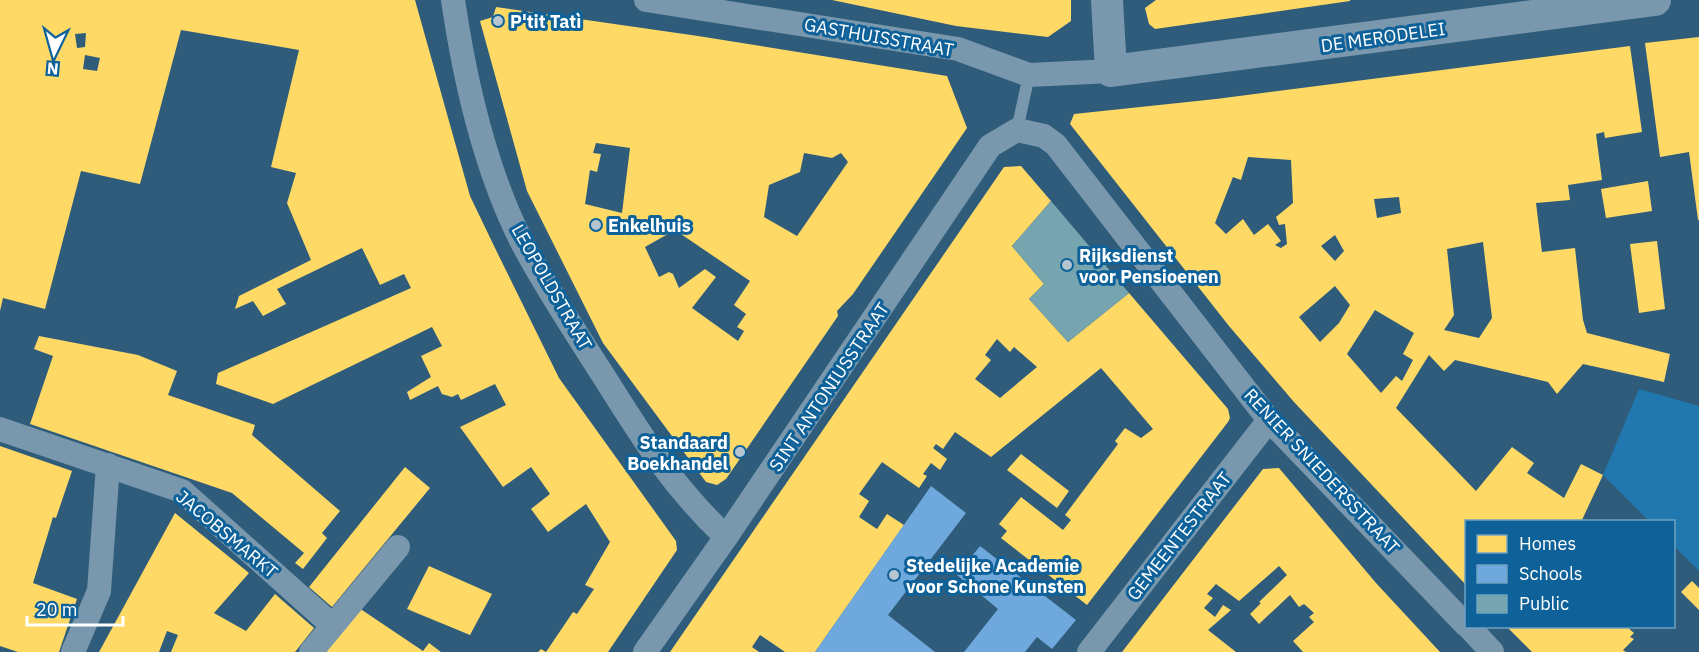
<svg xmlns="http://www.w3.org/2000/svg" width="1699" height="652" font-family="'IBM Plex Sans',sans-serif">
	<rect width="100%" height="100%" fill="#2e5c7a"/>
	<polygon fill="#2078af" points="1639,389 1699,406 1699,571 1674,546 1674,522 1649,521 1603,475"/>
	<g fill="#ffd966" fill-rule="evenodd">
		<path d="M0 0H415L470 196 495 248 559 378 676 541 677 550 608 652H538L541 649 546 652 573 612 577 614 594 589 585 585 610 542 586 504 548 532 531 509 550 494 531 467 503 487 460 427 506 405 495 384 461 400 458 394 452 397 442 394 438 386 410 400 407 392 431 377 421 356 442 346 432 327 273 404 216 384 218 373 411 288 404 274 380 285 362 248 277 289 286 304 263 316 253 301 235 309 239 296 311 260 287 203 296 173 271 167 299 50 181 30 140 184 81 171 45 309 3 298 0 311ZM86 33 85 47 77 48 75 34ZM85 55 100 58 97 71 83 69Z"/>
		<polygon points="832,0 1071,0 1071,21 1048,37 956,26"/>
		<polygon points="1156,0 1350,0 1350,1 1155,29 1149,24 1145,8"/>
		<path d="M496 7 698 36 947 76 967 128 853 294 837 311 838 316 726 479 717 485 706 482 603 343 527 191 480 21 493 17ZM596 143 630 148 622 213 585 204 590 170 597 172 601 154 593 153ZM804 153 832 158 841 153 848 162 797 236 764 217 769 185 800 172ZM675 230 750 281 734 305 746 314 737 327 744 331 738 341 692 308 716 277 705 269 679 288 673 274 669 272 659 277 645 247Z"/>
		<polygon points="1699,37 1699,220 1698,220 1689,152 1660,157 1645,43"/>
		<path d="M1630 46 1642 132 1605 138 1604 132 1596 134 1602 180 1568 185 1570 200 1536 203 1542 252 1575 248 1583 320 1587 333 1670 354 1664 382 1583 364 1557 394 1548 382 1455 360 1444 371 1429 355 1396 408 1476 491 1512 447 1534 463 1527 473 1564 498 1581 464 1603 475 1581 522H1466V585L1294 402 1229 326 1070 124 1074 114 1216 99ZM1248 157 1291 160 1293 203 1276 217 1279 225 1285 224 1287 244 1281 248 1275 245 1281 241 1268 224 1254 235 1243 219 1226 234 1215 223 1233 177 1241 180ZM1399 197 1401 213 1377 218 1374 199ZM1335 235 1344 251 1335 261 1321 246ZM1483 242 1492 318 1479 338 1444 330 1454 315 1447 249ZM1335 286 1350 305 1339 323 1320 342 1299 317ZM1375 310 1414 333 1403 354 1413 360 1402 381 1396 376 1381 393 1347 354Z"/>
		<path d="M1021 166 1051 201 1012 246 1044 284 1029 299 1068 342 1129 293 1228 409 1230 418 1228 422 1087 605 1001 538 1007 531 999 524 1021 497 1063 530 1071 520 1065 515 1118 444 1115 441 1125 428 1141 438 1153 429 1101 368 991 457 955 432 943 449 936 444 933 448 947 459 940 470 931 463 923 474 927 476 919 488 882 462 859 494 869 501 859 517 877 529 887 514 904 525 815 652H785L760 635 752 647 759 652H670L1004 167ZM997 339 1010 352 1014 347 1037 367 1000 398 975 379 991 360 985 355Z"/>
		<polygon points="1648,181 1652,211 1606,218 1601,189"/>
		<polygon points="1657,241 1665,309 1639,313 1630,244"/>
		<polygon points="39,336 138,355 177,371 168,395 255,425 252,435 340,511 322,533 327,538 303,569 295,563 304,553 232,493 30,424 53,356 34,349"/>
		<polygon points="0,446 72,471 56,518 53,517 33,583 77,599 59,652 18,652 0,646"/>
		<polygon points="1021,454 1069,491 1057,508 1007,470"/>
		<polygon points="405,467 430,488 332,607 309,587"/>
		<polygon points="1279,468 1376,583 1440,652 1303,652 1293,641 1314,622 1309,617 1314,613 1304,604 1299,607 1290,595 1259,624 1250,614 1261,603 1259,602 1287,575 1279,566 1239,601 1216,584 1207,594 1213,598 1204,608 1215,617 1223,605 1231,610 1208,630 1236,652 1122,652 1263,469"/>
		<polygon points="175,513 249,573 214,613 246,631 275,594 314,628 295,652 171,652 178,635 167,631 159,652 99,652"/>
		<polygon points="429,566 492,594 470,635 407,609"/>
		<polygon points="1692,581 1699,588 1699,610 1681,592"/>
		<polygon points="359,608 423,651 429,643 441,652 323,652"/>
		<polygon points="1507,627 1627,627 1634,633 1630,637 1634,639 1623,650 1626,652 1532,652"/>
	</g>
	<g fill="#6fa8dc">
		<polygon points="931,486 966,513 888,615 935,652 815,652"/>
		<polygon points="980,546 1076,620 1052,649 1037,637 1025,652 964,652 998,609 957,575"/>
	</g>
	<polygon fill="#76a5af" points="1051,201 1129,293 1068,342 1029,299 1044,284 1012,246"/>
	<g fill="none" stroke-linecap="round" stroke-linejoin="round">
		<polyline stroke="#7998ad" stroke-width="12" points="1017,130 1029,75"/>
		<g stroke="#7998ad" stroke-width="24">
			<path d="M453 0C465 82 486 174 525 248 550 294 580 339 608 383 645 442 675 489 726 537"/>
			<polyline points="646,0 958,49 1029,75 1111,71"/>
			<polyline points="0,429 182,491 332,625"/>
			<polyline points="1468,626 1492,652"/>
			<polyline points="73,652 99,591 108,465"/>
			<polyline points="311,652 398,547"/>
			<polyline points="645,652 726,537 990,146 1017,130 1044,136 1056,145 1269,420 1466,625"/>
			<polyline points="1089,652 1269,420"/>
		</g>
		<polyline stroke="#7998ad" stroke-width="32" points="1107,0 1111,71 1655,0"/>
	</g>
	<g fill="#b6c6d0" stroke="#0f6299" stroke-width="2">
		<circle cx="498" cy="21" r="6"/>
		<circle cx="596" cy="225" r="6"/>
		<circle cx="1067" cy="265" r="6"/>
		<circle cx="740" cy="452" r="6"/>
		<circle cx="894" cy="575" r="6"/>
	</g>
	<g text-anchor="middle" dominant-baseline="central" stroke-width="6" stroke-linejoin="round" paint-order="stroke">
		<g font-size="18" font-weight="bold" fill="#fff" stroke="#0f6299" text-anchor="start">
			<text x="510" y="21">P'tit Tatì</text>
			<text x="608" y="225">Enkelhuis</text>
			<text x="1079" y="255">Rijksdienst<tspan x="1079" dy="21">voor Pensioenen</tspan></text>
			<text x="728" y="442" text-anchor="end">Standaard<tspan x="728" dy="21">Boekhandel</tspan></text>
			<text x="906" y="565">Stedelijke Academie<tspan x="906" dy="21">voor Schone Kunsten</tspan></text>
		</g>
		<g font-size="18" fill="#fff" stroke="#0f6299">
			<text transform="translate(879 37) rotate(10)">GASTHUISSTRAAT</text>
			<text transform="translate(1383 37) rotate(-8)">DE MERODELEI</text>
			<text transform="translate(552 287) rotate(60)">LEOPOLDSTRAAT</text>
			<text transform="translate(829 387) rotate(-56)">SINT ANTONIUSSTRAAT</text>
			<text transform="translate(1322 471) rotate(47)">RENIER SNIEDERSSTRAAT</text>
			<text transform="translate(227 534) rotate(40)">JACOBSMARKT</text>
			<text transform="translate(1179 536) rotate(-52)">GEMEENTESTRAAT</text>
		</g>
	</g>
	<rect x="1465" y="520" width="210" height="108" fill="#0f6299" stroke="#6fa1c2" stroke-width="1.5"/>
	<rect x="1477" y="535" width="30" height="18" fill="#ffd966" stroke="#6fa1c2" stroke-width="1.5"/>
	<text x="1519" y="550" font-size="18" fill="#ffffff">Homes</text>
	<rect x="1477" y="565" width="30" height="18" fill="#6fa8dc" stroke="#6fa1c2" stroke-width="1.5"/>
	<text x="1519" y="580" font-size="18" fill="#ffffff">Schools</text>
	<rect x="1477" y="595" width="30" height="18" fill="#76a5af" stroke="#6fa1c2" stroke-width="1.5"/>
	<text x="1519" y="610" font-size="18" fill="#ffffff">Public</text>
	<g transform="translate(54 54) rotate(185)" stroke="#0f6299" stroke-width="4.5" paint-order="stroke">
	<path d="M0-4.5L10 22L0 15L-10 22Z" fill="#ffffff"/>
	<text y="-9" font-size="16" font-weight="bold" text-anchor="middle" fill="#ffffff">N</text>
	</g>
	<path d="M27 616v9h96v-9" fill="none" stroke="#ffffff" stroke-width="3"/>
	<text x="36" y="616" font-size="18" fill="#ffffff" stroke="#0f6299" stroke-width="4.5" paint-order="stroke">20 m</text>
</svg>
